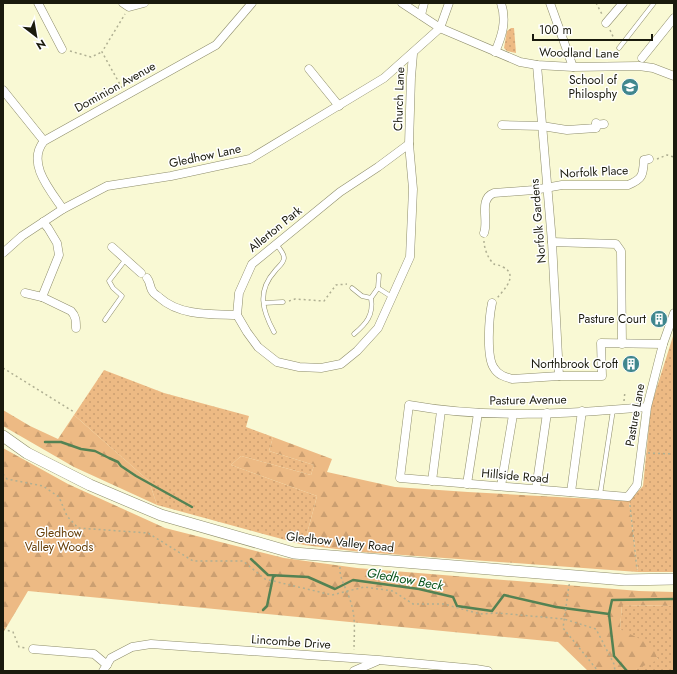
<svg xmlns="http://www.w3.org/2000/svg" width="677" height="674" font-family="Jost,sans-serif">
	<defs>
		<pattern id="grass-dots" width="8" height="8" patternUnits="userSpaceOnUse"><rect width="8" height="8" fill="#edba84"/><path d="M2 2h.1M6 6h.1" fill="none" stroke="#cb9f71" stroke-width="1.8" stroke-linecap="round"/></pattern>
		<pattern id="forest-firs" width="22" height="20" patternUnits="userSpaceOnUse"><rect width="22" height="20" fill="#edba84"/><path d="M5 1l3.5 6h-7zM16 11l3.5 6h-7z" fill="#cb9f71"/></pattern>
	</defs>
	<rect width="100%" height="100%" fill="#f9f9d4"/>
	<g fill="url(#grass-dots)">
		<polygon points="511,28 514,28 516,53 507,51 504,48 507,31"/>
		<polygon points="674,333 674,572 638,572 629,501 643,486 651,406"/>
		<polygon points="104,370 164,393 249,416 246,427 273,437 269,451 314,465 311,475 241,456 231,465 317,496 304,545 157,505 149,481 74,415"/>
		<polygon points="622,605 674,606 674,671 636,671 635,669 658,659 620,629"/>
	</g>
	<g fill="url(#forest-firs)">
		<polygon points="3,410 30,426 58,439 74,415 149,481 157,505 74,467 3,426"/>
		<polygon points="273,437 332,459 327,472 395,487 468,492 629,501 638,572 361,552 304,545 317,496 231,465 241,456 311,475 314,465 269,451"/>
		<polygon points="3,448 68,484 165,528 284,558 357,568 639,591 674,592 674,606 622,605 620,629 642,640 653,648 658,660 636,669 636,671 588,671 558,642 28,591 3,633"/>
	</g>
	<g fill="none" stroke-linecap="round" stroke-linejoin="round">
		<g stroke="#538253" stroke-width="2.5">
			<polyline points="45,442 61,442 81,449 95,451 109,458 118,462 121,466 136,476 192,507"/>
			<polyline points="251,559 268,575 308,577 335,589 353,580 419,589 453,597 457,606 492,611 504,595 556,607 609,614 614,656 627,671"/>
			<polyline points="263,610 267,606 273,577 275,576"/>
			<polyline points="609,614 612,600 674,599"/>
		</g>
		<defs>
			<g id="lane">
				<polyline points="619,48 654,3"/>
				<polyline points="352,288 362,296 371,298"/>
				<polyline points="378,288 392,297"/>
				<polyline points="264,303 283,302"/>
				<polyline points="105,320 122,296 113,288 109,281 126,259"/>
				<path d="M274 332C262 310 257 291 275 271 278 267 284 263 284 258 284 253 279 248 276 244"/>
				<path d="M354 334C366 324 374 315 371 298L378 288 379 275"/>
				<polyline points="600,495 613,410"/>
			</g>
			<g id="street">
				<polyline points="38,3 62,49"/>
				<polyline points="123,3 129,7 144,3"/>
				<polyline points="402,3 440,28 520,62 537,65 573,67 639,66 653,68 674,76"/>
				<polyline points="550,3 573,67"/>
				<polyline points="421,15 424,3"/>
				<polyline points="606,23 623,3"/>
				<path d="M495 52C502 36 507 21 501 3"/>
				<polyline points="642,58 674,18"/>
				<polyline points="537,65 552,242 559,376"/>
				<polyline points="309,69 339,106"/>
				<polyline points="3,90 44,141"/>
				<polyline points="596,123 596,125 604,124"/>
				<polyline points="502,125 542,126 567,130 596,128 596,125"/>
				<polygon points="409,144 413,189 410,257 378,328 357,351 341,364 321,368 299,367 277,362 258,347 247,332 237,315 239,293 252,264 340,192 378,167"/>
				<polyline points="409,144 411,77 413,54"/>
				<path d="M63 209C50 190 26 163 44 141L216 45 252 3"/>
				<path d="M484 233C489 220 478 199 494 193L534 190 562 185H628C643 179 643 175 644 160L649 159"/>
				<polyline points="552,242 616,244 621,251 622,344"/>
				<polyline points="112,247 141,273"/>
				<polyline points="3,253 22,236 63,209 107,186 171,176 250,159 384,78 440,28 449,3"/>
				<path d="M147 278C151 283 149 287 153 292 154 294 158 296 160 298 180 316 212 314 237 315"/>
				<path d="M25 293 42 297 71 311C76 316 76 321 76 328"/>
				<polyline points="42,297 59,255 57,243 48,228 43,222"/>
				<path d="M492 303C489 317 486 357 494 368 498 375 505 377 512 379L559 376H602L601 343 663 344"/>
				<path d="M647 407C568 414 487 419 409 405L400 478 628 497 637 485 647 407 663 344 674 313"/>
				<polyline points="432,481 441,411"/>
				<polyline points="467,484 478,413"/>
				<polyline points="501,486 513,415"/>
				<polyline points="536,489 547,413"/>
				<polyline points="571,492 582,411"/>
				<polyline points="33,649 94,654 107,665"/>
				<polyline points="103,671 111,658 132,647 151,644 379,660 476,669 488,671"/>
				<polyline points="354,671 377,661"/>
			</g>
			<polyline id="secondary" points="3,436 27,453 90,485 161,515 294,553 625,580 674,579"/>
		</defs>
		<use href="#lane" stroke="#8e8d6b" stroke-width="5"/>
		<use href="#street" stroke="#8e8d6b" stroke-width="9"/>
		<use href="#secondary" stroke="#8e8d6b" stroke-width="12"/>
		<g stroke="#afaf92" stroke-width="1.5" stroke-dasharray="2 3" stroke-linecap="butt">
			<polyline points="596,3 603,16"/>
			<polyline points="610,30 616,43"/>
			<polyline points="70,51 91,57 102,52"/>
			<polyline points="122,88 102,52 125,14"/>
			<polyline points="657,159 667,155 674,157"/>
			<path d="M484 241C484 248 488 259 494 264 496 265 500 265 503 267 519 275 504 290 497 298"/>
			<polyline points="289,301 295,299 324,301 336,285 347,284"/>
			<polyline points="3,368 74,412"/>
			<polyline points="624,401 625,391"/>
			<polyline points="648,453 674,454"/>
			<polyline points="3,474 7,479 43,486 59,497 67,516 78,528 148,533 193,561 243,561 265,579 332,595 364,587 393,591 413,604 444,604 480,614 498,613 564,619 596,629 614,664 615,671"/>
			<polyline points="630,505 637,570"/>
			<path d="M340 567C339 579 348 591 351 603 356 618 354 635 354 650"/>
			<polyline points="570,585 569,585 563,628 598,671"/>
			<polyline points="3,629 13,632 19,647 26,648"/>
		</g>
		<use href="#lane" stroke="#fff" stroke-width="4"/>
		<use href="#street" stroke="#fff" stroke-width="8"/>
		<use href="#secondary" stroke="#fff" stroke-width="11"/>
	</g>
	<defs>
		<symbol id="university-disc" viewBox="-11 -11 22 22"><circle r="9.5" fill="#40878e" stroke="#fff"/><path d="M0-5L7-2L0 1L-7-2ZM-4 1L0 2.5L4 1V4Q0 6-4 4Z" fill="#fff"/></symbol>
		<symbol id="building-disc" viewBox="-11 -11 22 22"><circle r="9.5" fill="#40878e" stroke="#fff"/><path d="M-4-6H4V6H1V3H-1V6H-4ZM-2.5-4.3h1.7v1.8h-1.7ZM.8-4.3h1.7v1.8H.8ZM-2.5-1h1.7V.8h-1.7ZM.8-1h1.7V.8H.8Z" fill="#fff"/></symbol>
	</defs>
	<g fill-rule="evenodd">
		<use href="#university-disc" x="620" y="77" width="20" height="20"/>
		<use href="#building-disc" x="649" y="309" width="20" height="20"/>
		<use href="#building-disc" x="621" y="354" width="20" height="20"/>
	</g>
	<g text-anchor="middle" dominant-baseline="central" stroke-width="3" stroke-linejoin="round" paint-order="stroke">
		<g font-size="12" fill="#1a1a0d" stroke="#fff">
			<text transform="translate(579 53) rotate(1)">Woodland Lane</text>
			<text transform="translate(115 87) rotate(-29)">Dominion Avenue</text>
			<text transform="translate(399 99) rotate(-88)">Church Lane</text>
			<text transform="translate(205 156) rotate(-12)">Gledhow Lane</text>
			<text transform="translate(594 172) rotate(-3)">Norfolk Place</text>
			<text transform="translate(538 221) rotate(-95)">Norfolk Gardens</text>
			<text transform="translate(275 229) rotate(-39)">Allerton Park</text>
			<text transform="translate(528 400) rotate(-1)">Pasture Avenue</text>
			<text transform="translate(635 415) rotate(-80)">Pasture Lane</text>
			<text transform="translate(515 476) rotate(5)">Hillside Road</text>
			<text transform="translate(340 542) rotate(6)">Gledhow Valley Road</text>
			<text transform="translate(291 642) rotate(4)">Lincombe Drive</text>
		</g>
		<g font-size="12" fill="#1a1a0d" stroke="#fff" text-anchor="end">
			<text x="617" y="80">School of<tspan x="617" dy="14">Philosphy</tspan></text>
			<text x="646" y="319">Pasture Court</text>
			<text x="618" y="364">Northbrook Croft</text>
		</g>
		<g font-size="12" fill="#663e07" stroke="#fff">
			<text x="59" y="533">Gledhow<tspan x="59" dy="14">Valley Woods</tspan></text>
		</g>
		<g font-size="13" font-style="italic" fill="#0b541b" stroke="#fff">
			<text transform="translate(405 579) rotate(10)">Gledhow Beck</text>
		</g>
	</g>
	<rect width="677" height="674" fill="none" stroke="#1a1a0d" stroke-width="8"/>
	<g transform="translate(36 36) rotate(149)" stroke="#ffffff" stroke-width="3" paint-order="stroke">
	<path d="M0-3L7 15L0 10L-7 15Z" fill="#1a1a0d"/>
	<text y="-6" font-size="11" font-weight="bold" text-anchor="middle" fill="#1a1a0d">N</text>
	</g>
	<path d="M533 34v6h119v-6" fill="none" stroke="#1a1a0d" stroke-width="2"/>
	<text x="539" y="34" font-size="12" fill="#1a1a0d" stroke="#ffffff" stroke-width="3" paint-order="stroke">100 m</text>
</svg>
